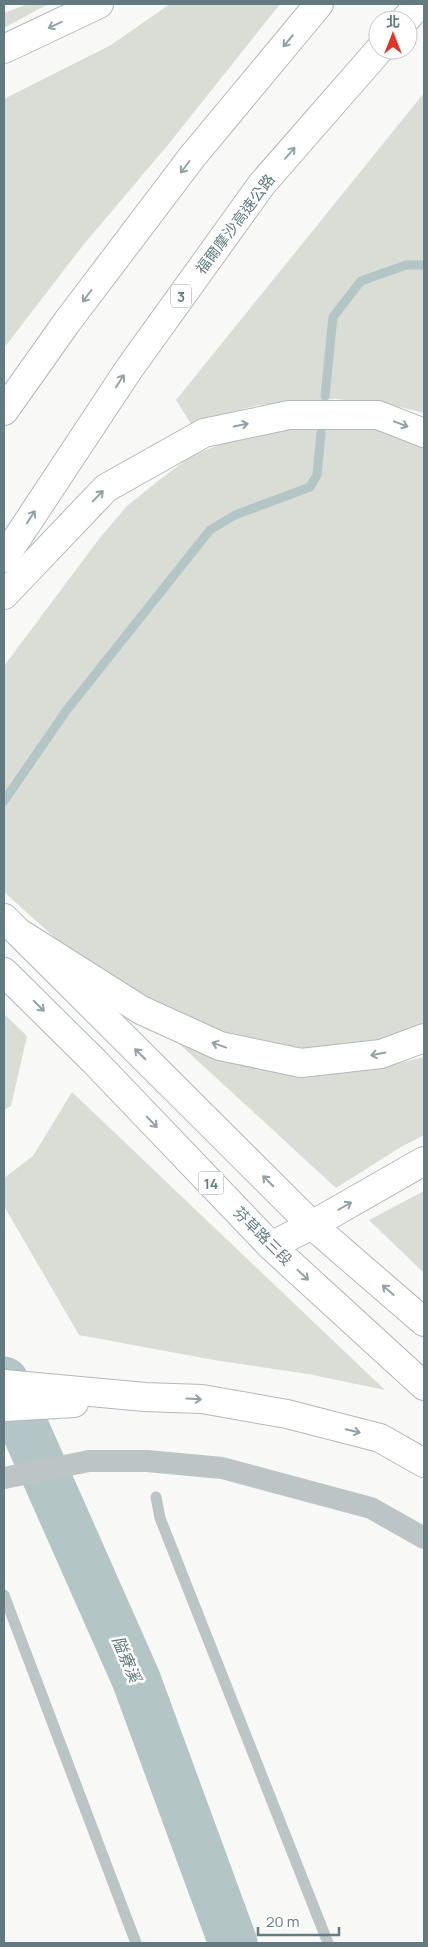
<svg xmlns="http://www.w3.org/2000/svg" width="428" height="1947" font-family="Manrope,'Noto Sans TC',sans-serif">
	<rect width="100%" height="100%" fill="#f8f8f6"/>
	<g fill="#d9ddd5">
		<polygon points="28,4 48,4 4,28 4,13"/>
		<polygon points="170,4 280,4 167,146 84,244 4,348 4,99 111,45"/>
		<polygon points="424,93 424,413 388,404 336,399 259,405 206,418 191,424 176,400"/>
		<polygon points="306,427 386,429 424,442 424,1032 306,1055 226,1039 94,973 4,892 4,666 99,539 127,506 158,481 193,455 232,440 274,431"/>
		<polygon points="4,1014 27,1036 11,1106 4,1110"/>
		<polygon points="175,1040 296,1072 338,1073 371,1070 424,1057 424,1135 401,1147 336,1188"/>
		<polygon points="72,1092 385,1390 308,1374 214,1360 79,1335 4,1206 4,1178 33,1156"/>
		<polygon points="424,1191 424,1273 369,1220"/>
	</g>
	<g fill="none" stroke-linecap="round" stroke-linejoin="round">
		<g stroke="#b4c5c6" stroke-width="9">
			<polyline points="325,396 333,317 361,281 406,265 424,265"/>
			<polyline points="4,801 66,711 210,530 235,515 310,487 317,475 321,433"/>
		</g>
		<polyline stroke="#b4c5c6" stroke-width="49" points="4,1381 136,1679 233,1943"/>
		<defs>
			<g id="primary">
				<polyline points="4,918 312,1225 424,1322"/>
				<polyline points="4,972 94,1061 271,1246 424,1386"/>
			</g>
			<g id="highway">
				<polyline points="405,20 419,4"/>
				<polyline points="4,49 99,4"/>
				<polyline points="4,411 67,322 192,157 319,4"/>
				<polyline points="4,558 129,369 262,184 379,50"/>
				<polyline points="4,595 106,488 204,433 289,415 378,415 424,433"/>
				<polyline points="18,932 141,1010 220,1046 301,1063 381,1054 424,1038"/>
				<polyline points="271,1246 312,1225 424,1161"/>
				<polyline points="4,1384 145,1397 202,1399 287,1414 380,1438 424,1463"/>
				<polyline points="4,1407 74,1403"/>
			</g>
		</defs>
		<use href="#primary" stroke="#b0b8bb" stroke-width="30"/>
		<use href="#highway" stroke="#b2b9bb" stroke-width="30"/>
		<g stroke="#bcc4c6" stroke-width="11">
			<polyline points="156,1497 160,1518 328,1943"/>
			<polyline points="4,1595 136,1943"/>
		</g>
		<polyline stroke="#bcc4c6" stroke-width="22" points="4,1478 89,1461 147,1461 222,1468 371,1508 424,1538"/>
		<use href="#primary" stroke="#fff" stroke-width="28"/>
		<use href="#highway" stroke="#fff" stroke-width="28"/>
	</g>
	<defs><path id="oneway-shaft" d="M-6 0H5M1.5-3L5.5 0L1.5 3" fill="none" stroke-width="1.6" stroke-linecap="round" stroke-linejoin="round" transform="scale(1.25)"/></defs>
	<g stroke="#92a2a7">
		<use href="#oneway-shaft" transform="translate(55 25) rotate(155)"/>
		<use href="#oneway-shaft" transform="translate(288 41) rotate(130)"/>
		<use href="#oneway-shaft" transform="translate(290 153) rotate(-49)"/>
		<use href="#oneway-shaft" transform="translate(185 167) rotate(127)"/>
		<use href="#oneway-shaft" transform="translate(87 296) rotate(127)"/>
		<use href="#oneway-shaft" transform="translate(120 381) rotate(-57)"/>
		<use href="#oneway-shaft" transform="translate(401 424) rotate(21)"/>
		<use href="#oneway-shaft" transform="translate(241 425) rotate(-12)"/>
		<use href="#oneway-shaft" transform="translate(98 496) rotate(-46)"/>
		<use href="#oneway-shaft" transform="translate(31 517) rotate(-57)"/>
		<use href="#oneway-shaft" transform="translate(39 1006) rotate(45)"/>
		<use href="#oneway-shaft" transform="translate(219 1045) rotate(-160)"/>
		<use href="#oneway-shaft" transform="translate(140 1054) rotate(-135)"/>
		<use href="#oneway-shaft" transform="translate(378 1054) rotate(169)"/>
		<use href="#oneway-shaft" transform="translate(152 1122) rotate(46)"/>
		<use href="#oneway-shaft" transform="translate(268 1181) rotate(-135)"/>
		<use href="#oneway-shaft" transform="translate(345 1206) rotate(-30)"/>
		<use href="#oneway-shaft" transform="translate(303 1275) rotate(43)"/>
		<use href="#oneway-shaft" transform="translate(388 1290) rotate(-139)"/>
		<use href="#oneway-shaft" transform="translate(194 1399) rotate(3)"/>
		<use href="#oneway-shaft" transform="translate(353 1431) rotate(14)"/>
	</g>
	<g text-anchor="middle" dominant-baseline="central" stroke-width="5" stroke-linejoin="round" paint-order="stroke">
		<g fill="#fff" stroke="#92a2a7" stroke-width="1">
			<rect x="171" y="284.5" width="20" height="23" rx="4"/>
			<rect x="198.5" y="1171.5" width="25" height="23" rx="4"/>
		</g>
		<g font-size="14" font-weight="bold" fill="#637a81">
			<text x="181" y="296">3</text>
			<text x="211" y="1183">14</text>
		</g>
		<g font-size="15" fill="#637a81" stroke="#fff">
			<text transform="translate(235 224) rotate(-53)">福爾摩沙高速公路</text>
			<text transform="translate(263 1236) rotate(45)">芬草路三段</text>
		</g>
		<g font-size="16" font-style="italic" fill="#5e787b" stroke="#fff">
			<text transform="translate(127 1659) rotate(67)">隘寮溪</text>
		</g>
	</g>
	<rect width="428" height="1947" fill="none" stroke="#637a81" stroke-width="10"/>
	<g transform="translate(393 35)"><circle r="24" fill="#ffffff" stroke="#c1cacd"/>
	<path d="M0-4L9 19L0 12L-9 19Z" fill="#e3332b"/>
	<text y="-8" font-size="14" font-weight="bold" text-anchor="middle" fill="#637a81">北</text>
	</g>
	<path d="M258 1927v8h81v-8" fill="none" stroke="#637a81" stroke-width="2.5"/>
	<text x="266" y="1927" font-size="15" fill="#637a81" stroke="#ffffff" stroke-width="4" paint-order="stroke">20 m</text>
</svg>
